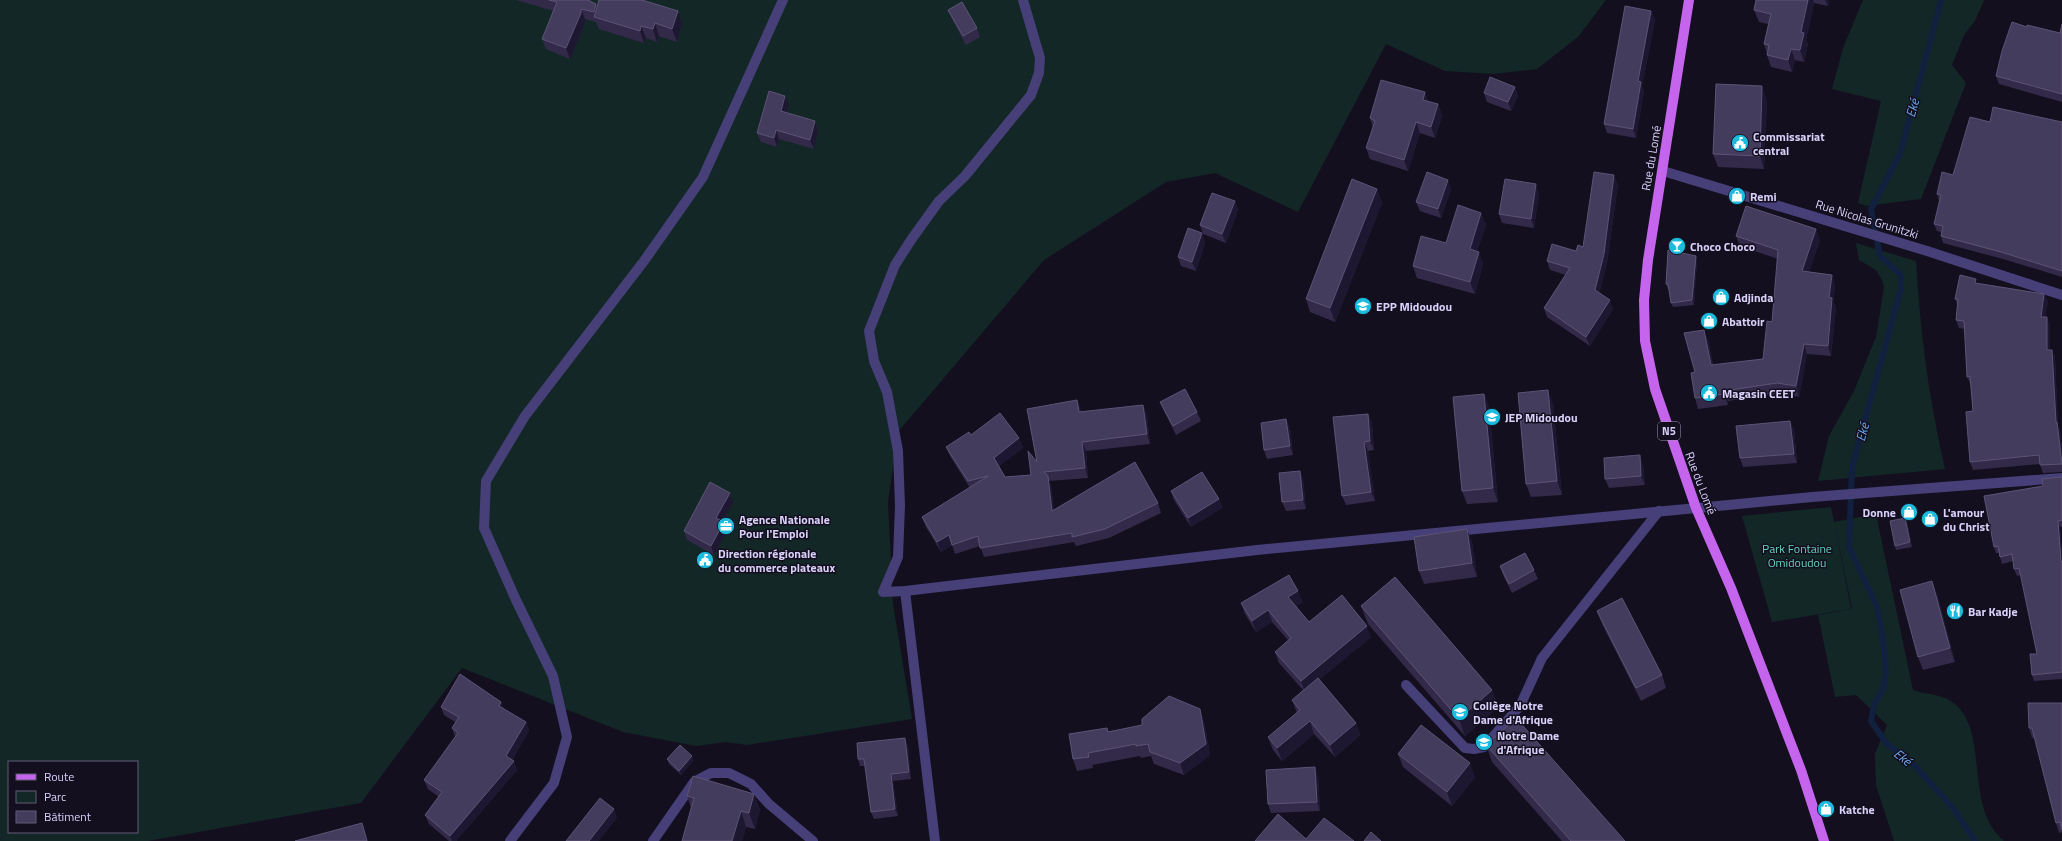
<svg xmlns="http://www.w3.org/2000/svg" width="2062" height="841" font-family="'Titillium Web',sans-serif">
	<rect width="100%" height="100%" fill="#130f1e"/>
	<g fill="#132727" fill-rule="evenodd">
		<path d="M0 0H1606L1578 37 1537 69 1494 74 1445 71 1386 44 1298 212 1215 173 1166 182 1044 260 898 432 888 502 893 604 912 719 747 745 726 742 696 746 623 732 462 668 361 803 148 841H0ZM9 762H137V832H9Z"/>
		<polygon points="1863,0 1984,0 1975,21 1964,35 1952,65 1966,83 1921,199 1866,206 1858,203 1881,101 1832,89 1843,48"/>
		<path d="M1856 243 1916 261C1920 331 1929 400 1945 469L1818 481 1829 436 1854 391 1876 337 1884 287 1882 280 1876 270 1859 260Z"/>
		<path d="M1831 507 1834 522 1876 514 1913 690C1924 694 1939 694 1949 700 1993 726 1961 805 2004 841H1894L1876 785 1875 754 1887 725 1856 695 1835 697 1818 615 1852 609 1835 525 1851 609 1772 622 1742 516Z"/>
	</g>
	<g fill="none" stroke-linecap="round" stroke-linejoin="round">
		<polyline stroke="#12203f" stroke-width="6" points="1941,0 1900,154 1871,209 1880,256 1901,275 1901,289 1852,467 1849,547 1877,607 1883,640 1886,673 1883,689 1874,705 1871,721 1887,744 1914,765 1953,808 1975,841"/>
		<g stroke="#463f78" stroke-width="10">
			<polyline points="1023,0 1040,58 1039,73 1031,95 965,176 939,201 911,240 895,265 869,331 874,361 887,392 898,451 900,506 898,557 883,592 905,591 1257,550 1812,497 2062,478"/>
			<polyline points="1663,171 1927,251 2062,295"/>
			<polyline points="905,591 935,841"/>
			<polyline points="1406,685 1465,748 1474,749 1484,747 1520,706 1542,658 1659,511"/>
			<polyline points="510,841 554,783 567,737 553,676 516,600 484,528 486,481 525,416 644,261 703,177 783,0"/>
			<polyline points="653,841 694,782 711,773 729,773 751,784 769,804 813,841"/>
		</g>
		<polyline stroke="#c565ed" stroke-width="10" points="1689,0 1648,260 1644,300 1645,341 1655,389 1696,508 1731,588 1801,770 1824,841"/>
	</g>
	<g fill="#332a4a">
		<polygon points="516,0 588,0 596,4 597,6 678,11 682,24 677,42 659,36 657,42 646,38 644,43 599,29 596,22 585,19 585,23 570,59 546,49 542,39 554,11"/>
		<polygon points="1756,0 1829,0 1828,6 1814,3 1806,40 1808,44 1804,62 1795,60 1792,72 1771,67 1767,55 1767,53 1764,44 1768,24 1759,22 1754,10"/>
		<polygon points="948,10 977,28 980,37 966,45 952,19"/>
		<polygon points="1651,11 1655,20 1642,86 1644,91 1636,138 1607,133 1604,124"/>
		<polygon points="2062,24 2062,102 1999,84 1996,76 2027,27 2060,33"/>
		<polygon points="1515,87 1518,96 1511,111 1487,102 1484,93"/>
		<polygon points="1425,92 1428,102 1438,104 1442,116 1435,138 1420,133 1408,171 1370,159 1366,148 1373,128 1370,118"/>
		<polygon points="1767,100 1764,169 1718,167 1713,154"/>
		<polygon points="789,105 787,113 815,121 818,130 814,149 779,139 777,147 761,142 757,133"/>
		<polygon points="1990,122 2062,122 2062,277 2003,259 1943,243 1941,236 1941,232 1937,231 1934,224 1939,201 1937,194 1953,175"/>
		<polygon points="1618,184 1607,263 1599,293 1613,309 1590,346 1547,317 1544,308 1566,275 1550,270 1547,261 1576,251 1583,247"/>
		<polygon points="1377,189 1382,203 1335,322 1310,312 1306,299"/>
		<polygon points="1451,189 1441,218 1420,211 1416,202"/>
		<polygon points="1539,193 1534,228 1502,223 1499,214"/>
		<polygon points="1235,201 1238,210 1226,243 1203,234 1200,225"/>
		<polygon points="1481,213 1486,225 1477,251 1483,264 1475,294 1417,278 1413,266 1446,243"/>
		<polygon points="1816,229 1820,240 1809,272 1832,275 1835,285 1833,301 1836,308 1831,356 1807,354 1799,397 1781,393 1728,401 1728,405 1698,409 1695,398 1695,372 1708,340 1713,365 1763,359 1772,322 1778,259 1740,246 1736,236"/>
		<polygon points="1202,233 1205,243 1196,271 1181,266 1178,257"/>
		<polygon points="1697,260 1694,305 1673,307 1671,303 1669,288 1668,289 1666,284"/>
		<polygon points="1978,283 2044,294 2048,302 2045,317 2050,325 2050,350 2052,350 2055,358 2058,426 2060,430 2062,448 2062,472 2043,473 2040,464 1973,470 1970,462 1973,411 1971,385 1967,377 1965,329 1959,328 1956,320 1958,306 1955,299"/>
		<polygon points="1484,394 1489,407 1498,502 1467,504 1462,491"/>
		<polygon points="1077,400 1081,412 1143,405 1147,415 1150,444 1086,451 1088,478 1049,481 1051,486 1054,510 1158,503 1161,513 1109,538 1076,546 1074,542 984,557 980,546 955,554 952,545 941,552 926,527 922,517 970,488 950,456 946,447 971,435 1019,438 1023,448 999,466 1005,477 1031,475 1037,462"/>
		<polygon points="1160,402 1197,412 1201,421 1176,435 1164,411"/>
		<polygon points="1553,403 1562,495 1531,497 1526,484"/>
		<polygon points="1368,414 1372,424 1374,450 1368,451 1375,501 1346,505 1342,496"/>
		<polygon points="1286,419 1290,429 1293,455 1267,459 1264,450"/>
		<polygon points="1790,421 1794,430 1797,463 1743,467 1740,458"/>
		<polygon points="1643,465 1645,485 1609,488 1605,479"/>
		<polygon points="1300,471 1303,480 1306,509 1286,511 1282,502"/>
		<polygon points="2062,477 2062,527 2060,527 2062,555 2062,679 2034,681 2032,675 2037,654 2021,575 2017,576 2014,569 2013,561 2002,564 1999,553 1996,553 1994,547 2043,486"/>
		<polygon points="1171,491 1219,499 1222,508 1191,527 1174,500"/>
		<polygon points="733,502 723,522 727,531 714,555 687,540 684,531"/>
		<polygon points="1907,522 1912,547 1896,550 1895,546"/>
		<polygon points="1467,529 1472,542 1477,577 1424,584 1419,571"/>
		<polygon points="1500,566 1534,570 1538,579 1512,593 1503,575"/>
		<polygon points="1937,594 1955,662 1923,670 1918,657"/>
		<polygon points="1303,602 1296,606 1309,622 1371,637 1319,680 1356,723 1360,735 1335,757 1314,734 1282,761 1273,750 1268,737 1297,713 1292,700 1303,690 1279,663 1275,652 1288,640 1272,622 1256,632 1245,614 1241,603"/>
		<polygon points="1361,606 1492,690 1498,707 1465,736 1368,624"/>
		<polygon points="1597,611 1662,675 1666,688 1641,701 1602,624"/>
		<polygon points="501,702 504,709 526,722 529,731 512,760 517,770 456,841 449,841 429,824 425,815 439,797 428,789 424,780 455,737 452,728 455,722 444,715 441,707"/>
		<polygon points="2062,703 2062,832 2059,833 2056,823 2034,738 2032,738 2029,728"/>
		<polygon points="1204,721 1210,755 1184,775 1154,764 1151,756 1141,758 1140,756 1092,765 1093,768 1077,771 1073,759 1109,731"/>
		<polygon points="908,745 911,779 893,781 898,816 874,819 871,812 865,766 860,766 858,759"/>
		<polygon points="1486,745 1625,841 1562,841 1492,762"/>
		<polygon points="1398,754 1475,777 1452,806 1403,767"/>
		<polygon points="667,759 694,760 681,775 669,764"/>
		<polygon points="1318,776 1320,811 1271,813 1268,804"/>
		<polygon points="754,794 760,810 755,829 746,827 742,841 682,841 691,808 687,796"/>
	</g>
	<g fill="#1e1731">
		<polygon points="1808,0 1813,0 1814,3 1806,40 1808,44 1804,62 1800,50 1801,32"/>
		<polygon points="1825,0 1829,0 1828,6"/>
		<polygon points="596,4 600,14 595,17 594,12"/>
		<polygon points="581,9 585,19 585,23 570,59 566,48"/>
		<polygon points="678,11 682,24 677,42 672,29"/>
		<polygon points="1651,11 1655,20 1642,86 1644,91 1636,138 1633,129 1638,81"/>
		<polygon points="655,23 659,36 657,42 653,29"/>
		<polygon points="641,26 646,38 644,43 640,31"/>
		<polygon points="1791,49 1795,60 1792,72 1788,60"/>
		<polygon points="1762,86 1767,100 1764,169 1760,156"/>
		<polygon points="1515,87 1518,96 1511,111 1508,102"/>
		<polygon points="1425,92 1429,104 1423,100"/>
		<polygon points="785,96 789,105 785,121 781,111"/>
		<polygon points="1438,104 1442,116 1435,138 1431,127"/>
		<polygon points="815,121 818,130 814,149 810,140"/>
		<polygon points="1416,122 1420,133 1408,171 1404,160"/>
		<polygon points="776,130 779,139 777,147 774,138"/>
		<polygon points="1614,175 1618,184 1607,263 1598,299 1595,290"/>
		<polygon points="1448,180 1451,189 1441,218 1438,209"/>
		<polygon points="1536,184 1539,193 1534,228 1531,219"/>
		<polygon points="1377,189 1382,203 1335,322 1330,308"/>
		<polygon points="1235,201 1238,210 1226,243 1222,234"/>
		<polygon points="1481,213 1486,225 1474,261 1470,249"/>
		<polygon points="1816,229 1820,240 1806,281 1802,271"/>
		<polygon points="1202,233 1205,243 1196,271 1192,262"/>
		<polygon points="1479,252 1483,264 1475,294 1470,282"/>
		<polygon points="1696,256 1697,260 1694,305 1692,300"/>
		<polygon points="1832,275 1835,285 1833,301 1836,308 1831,356 1828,346 1829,297"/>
		<polygon points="2044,294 2048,302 2044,325 2041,317"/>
		<polygon points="1610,300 1613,309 1590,346 1586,337"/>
		<polygon points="2047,317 2050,325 2050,359 2047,350"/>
		<polygon points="1704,330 1708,340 1714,375 1711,365"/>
		<polygon points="1804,344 1807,354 1799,397 1796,386"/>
		<polygon points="2052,350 2055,358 2058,426 2060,430 2062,448 2062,465 2058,428 2056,422"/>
		<polygon points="1548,390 1553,403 1562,495 1557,481"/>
		<polygon points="1724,391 1728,401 1728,405 1724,394"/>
		<polygon points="1484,394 1489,407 1498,502 1493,488"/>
		<polygon points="1077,400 1080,410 1082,422 1079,412"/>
		<polygon points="1143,405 1147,415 1150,444 1147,434"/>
		<polygon points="1368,414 1372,424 1374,450 1370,441"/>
		<polygon points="1286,419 1290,429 1293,455 1290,446"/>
		<polygon points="1790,421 1794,430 1797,463 1794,454"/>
		<polygon points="1019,438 1023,448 998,467 994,458"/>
		<polygon points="1082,442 1086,451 1088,478 1085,468"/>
		<polygon points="1364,442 1368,451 1375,501 1371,492"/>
		<polygon points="1640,455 1643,465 1645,485 1641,476"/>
		<polygon points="1300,471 1303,480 1306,509 1303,500"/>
		<polygon points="1048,476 1051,486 1055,521 1052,511"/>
		<polygon points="730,493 733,502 720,527 716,518"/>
		<polygon points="1219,499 1222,508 1191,527 1188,518"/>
		<polygon points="1905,518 1907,522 1912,547 1910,542"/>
		<polygon points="2058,521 2060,527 2062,555 2062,565 2061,561"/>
		<polygon points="724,522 727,531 714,555 711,546"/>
		<polygon points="1467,529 1472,542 1477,577 1472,563"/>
		<polygon points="949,535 952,545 941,552 937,542"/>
		<polygon points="1932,581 1937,594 1955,662 1950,648"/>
		<polygon points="1298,591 1303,602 1292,609 1288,597"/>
		<polygon points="1268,610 1272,622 1256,632 1252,621"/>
		<polygon points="1367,626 1371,637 1305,692 1301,681"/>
		<polygon points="1492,690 1498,707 1465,736 1459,719"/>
		<polygon points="501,702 505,711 499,706"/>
		<polygon points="1200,709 1204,721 1210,755 1184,775 1180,763"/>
		<polygon points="1310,721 1314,734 1282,761 1277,748"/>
		<polygon points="526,722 529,731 510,765 506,756"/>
		<polygon points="1356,723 1360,735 1335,757 1330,745"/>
		<polygon points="905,738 908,745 911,779 909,772"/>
		<polygon points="692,756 694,760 681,775 679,771"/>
		<polygon points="514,761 517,770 456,841 452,841 450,836"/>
		<polygon points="1470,763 1475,777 1452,806 1447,792"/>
		<polygon points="1315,767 1318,776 1320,811 1317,802"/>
		<polygon points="891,774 893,781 898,816 895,809"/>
		<polygon points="754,794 760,810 755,829 749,813"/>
		<polygon points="614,809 617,818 599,841 589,841"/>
		<polygon points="741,811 746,827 742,841 732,841"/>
		<polygon points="362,823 367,836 368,841 367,841"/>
	</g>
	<g fill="#443c5d" stroke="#5c5376">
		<polygon points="549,0 588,0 596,4 594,12 581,9 581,13 566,48 542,39 557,2"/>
		<polygon points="599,0 642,0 678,11 672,29 655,23 653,29 641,26 640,31 594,17"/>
		<polygon points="1756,0 1808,0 1801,32 1804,33 1800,50 1791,49 1788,60 1767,55 1769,45 1764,44 1771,14 1754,10"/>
		<polygon points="962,2 977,28 963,36 948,10"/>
		<polygon points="1625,6 1651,11 1638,81 1641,82 1633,129 1604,124"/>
		<polygon points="2012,22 2027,27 2027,25 2060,33 2062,24 2062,94 1996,76 2002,51"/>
		<polygon points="1490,77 1515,87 1508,102 1484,93"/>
		<polygon points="1381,80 1425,92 1423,100 1438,104 1431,127 1416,122 1404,160 1366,148 1375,121 1370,118"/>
		<polygon points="1716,84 1762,86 1760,156 1713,154"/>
		<polygon points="769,91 785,96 781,111 815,121 810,140 776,130 774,138 757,133"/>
		<polygon points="1993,107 2062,122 2062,271 2001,252 1941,236 1943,226 1934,224 1941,195 1937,194 1942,172 1953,175 1970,117 1990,122"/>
		<polygon points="1427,172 1448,180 1438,209 1416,202"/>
		<polygon points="1594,172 1614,175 1604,254 1595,290 1610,300 1586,337 1544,308 1570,268 1547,261 1552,244 1576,251 1578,245 1583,247"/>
		<polygon points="1352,179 1377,189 1330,308 1306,299"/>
		<polygon points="1505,179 1536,184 1531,219 1499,214"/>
		<polygon points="1212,193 1235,201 1222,234 1200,225"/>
		<polygon points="1458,205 1481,213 1470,249 1479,252 1470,282 1413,266 1421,236 1446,243"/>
		<polygon points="1746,206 1816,229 1802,271 1832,275 1829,297 1832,298 1828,346 1804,344 1796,386 1777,383 1724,391 1724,394 1695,398 1691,373 1695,372 1684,333 1704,330 1711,365 1763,359 1767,321 1772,322 1778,250 1736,236"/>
		<polygon points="1188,228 1202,233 1192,262 1178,257"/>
		<polygon points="1668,250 1696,256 1692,300 1671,303 1668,284 1666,284"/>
		<polygon points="1960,275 1976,279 1975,283 2044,294 2041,317 2047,317 2047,350 2052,350 2056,422 2057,422 2062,464 2040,465 2039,455 1970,462 1966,412 1973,411 1970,376 1967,377 1964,321 1956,320 1958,299 1955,299"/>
		<polygon points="1185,389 1197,412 1173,426 1160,402"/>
		<polygon points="1548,390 1557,481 1526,484 1518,393"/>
		<polygon points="1484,394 1493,488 1462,491 1453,397"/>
		<polygon points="1077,400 1079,412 1143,405 1147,434 1082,442 1085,468 1044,472 1048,476 1052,511 1135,462 1158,503 1105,529 1072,537 1072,533 980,548 978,536 952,545 949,535 937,542 922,517 988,476 968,481 946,447 969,432 971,435 1000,413 1019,438 994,458 1005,477 1031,475 1028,451 1037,462 1027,409"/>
		<polygon points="1368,414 1370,441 1364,442 1371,492 1342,496 1333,417"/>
		<polygon points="1286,419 1290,446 1264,450 1261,423"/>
		<polygon points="1790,421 1794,454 1740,458 1736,426"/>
		<polygon points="1640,455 1641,476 1605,479 1604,458"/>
		<polygon points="1300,471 1303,500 1282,502 1279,473"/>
		<polygon points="1202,472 1219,499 1188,518 1171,491"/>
		<polygon points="2062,477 2062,520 2058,521 2061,561 2062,562 2062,672 2032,675 2030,654 2037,654 2019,568 2014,569 2012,554 2000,557 1998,546 1994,547 1984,496 2043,486 2042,479"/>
		<polygon points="710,482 730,493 716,518 724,522 711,546 684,531"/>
		<polygon points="1905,518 1910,542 1895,546 1890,521"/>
		<polygon points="1467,529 1472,563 1419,571 1414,537"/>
		<polygon points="1525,553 1534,570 1509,584 1500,566"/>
		<polygon points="1289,575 1298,591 1288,597 1309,622 1342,595 1367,626 1301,681 1275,652 1291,638 1268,610 1252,621 1241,603"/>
		<polygon points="1395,577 1492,690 1459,719 1361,606"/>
		<polygon points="1932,581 1950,648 1918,657 1900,590"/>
		<polygon points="1622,598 1662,675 1636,688 1597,611"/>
		<polygon points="460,674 501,702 499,706 526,722 506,756 514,761 450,836 425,815 442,792 424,780 458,733 452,728 459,717 441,707"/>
		<polygon points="1318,678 1356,723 1330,745 1310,721 1277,748 1268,737 1300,710 1292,700"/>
		<polygon points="1169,696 1200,709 1206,744 1180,763 1150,752 1148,744 1136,746 1136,744 1088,753 1089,757 1073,759 1069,734 1107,728 1108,732 1142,725 1142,719"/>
		<polygon points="2028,703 2062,703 2062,830 2060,822 2056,823 2032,728 2029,728"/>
		<polygon points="1516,718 1625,841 1571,841 1486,745"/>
		<polygon points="1421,725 1470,763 1447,792 1398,754"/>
		<polygon points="905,738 909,772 891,774 895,809 871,812 864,759 858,759 857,743"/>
		<polygon points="680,745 692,756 679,771 667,759"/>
		<polygon points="1315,767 1317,802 1268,804 1266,770"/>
		<polygon points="693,776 754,794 749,813 741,811 732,841 682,841 694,798 687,796"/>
		<polygon points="600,798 614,809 589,841 590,841 566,841"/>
		<polygon points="1278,814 1306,839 1324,818 1354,841 1255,841"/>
		<polygon points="362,823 367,841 295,841"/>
		<polygon points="1371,832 1381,841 1364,841"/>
	</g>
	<defs>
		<symbol id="civic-disc" viewBox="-11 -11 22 22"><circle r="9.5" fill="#1abbdd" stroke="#130f1e"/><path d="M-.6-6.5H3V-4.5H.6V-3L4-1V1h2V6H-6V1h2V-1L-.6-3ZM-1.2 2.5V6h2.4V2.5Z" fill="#fff"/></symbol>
		<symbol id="shop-disc" viewBox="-11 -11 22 22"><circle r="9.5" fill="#1abbdd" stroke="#130f1e"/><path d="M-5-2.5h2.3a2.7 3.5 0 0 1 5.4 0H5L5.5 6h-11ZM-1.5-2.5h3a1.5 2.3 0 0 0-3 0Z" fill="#fff"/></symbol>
		<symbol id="bar-disc" viewBox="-11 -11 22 22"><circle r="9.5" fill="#1abbdd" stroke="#130f1e"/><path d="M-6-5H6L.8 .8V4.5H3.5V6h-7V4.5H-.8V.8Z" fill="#fff"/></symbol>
		<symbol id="school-disc" viewBox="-11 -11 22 22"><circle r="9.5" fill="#1abbdd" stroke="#130f1e"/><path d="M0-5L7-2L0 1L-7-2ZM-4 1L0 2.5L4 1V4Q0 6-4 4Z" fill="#fff"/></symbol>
		<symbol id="office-disc" viewBox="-11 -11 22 22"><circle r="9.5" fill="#1abbdd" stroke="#130f1e"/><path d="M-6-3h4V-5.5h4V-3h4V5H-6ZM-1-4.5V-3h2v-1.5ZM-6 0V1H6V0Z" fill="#fff"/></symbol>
		<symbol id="restaurant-disc" viewBox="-11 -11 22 22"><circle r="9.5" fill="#1abbdd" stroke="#130f1e"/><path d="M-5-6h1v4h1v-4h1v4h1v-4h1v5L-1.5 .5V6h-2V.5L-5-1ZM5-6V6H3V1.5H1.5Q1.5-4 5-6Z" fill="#fff"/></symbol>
	</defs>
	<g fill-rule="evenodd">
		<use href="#civic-disc" x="1730" y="133" width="20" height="20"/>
		<use href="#shop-disc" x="1727" y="186" width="20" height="20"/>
		<use href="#bar-disc" x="1667" y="236" width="20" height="20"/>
		<use href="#shop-disc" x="1711" y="287" width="20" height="20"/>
		<use href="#school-disc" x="1353" y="296" width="20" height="20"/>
		<use href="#shop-disc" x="1699" y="311" width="20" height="20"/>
		<use href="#civic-disc" x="1699" y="383" width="20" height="20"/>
		<use href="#school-disc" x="1482" y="407" width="20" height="20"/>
		<use href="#shop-disc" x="1899" y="502" width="20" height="20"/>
		<use href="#shop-disc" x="1920" y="509" width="20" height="20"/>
		<use href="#office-disc" x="716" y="516" width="20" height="20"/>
		<use href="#civic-disc" x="695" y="550" width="20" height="20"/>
		<use href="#restaurant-disc" x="1945" y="601" width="20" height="20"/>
		<use href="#school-disc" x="1450" y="702" width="20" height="20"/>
		<use href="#school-disc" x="1474" y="732" width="20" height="20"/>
		<use href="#shop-disc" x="1816" y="799" width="20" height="20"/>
	</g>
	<g text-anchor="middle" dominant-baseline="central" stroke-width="3" stroke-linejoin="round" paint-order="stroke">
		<rect fill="#130f1e" stroke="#9e97b8" stroke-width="1" x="1658" y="422" width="22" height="18" rx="3"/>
		<g font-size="11" font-weight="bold" fill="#d9d1fa">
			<text x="1669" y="431">N5</text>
		</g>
		<g font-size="12" font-weight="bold" fill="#d9d1fa" stroke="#130f1e" text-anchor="start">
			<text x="1753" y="136">Commissariat<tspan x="1753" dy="14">central</tspan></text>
			<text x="1750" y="196">Remi</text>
			<text x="1690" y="246">Choco Choco</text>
			<text x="1734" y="297">Adjinda</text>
			<text x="1376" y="306">EPP Midoudou</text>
			<text x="1722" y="321">Abattoir</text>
			<text x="1722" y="393">Magasin CEET</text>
			<text x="1505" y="417">JEP Midoudou</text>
			<text x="1896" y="512" text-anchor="end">Donne</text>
			<text x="1943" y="512">L'amour<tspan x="1943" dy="14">du Christ</tspan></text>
			<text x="739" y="519">Agence Nationale<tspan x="739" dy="14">Pour l'Emploi</tspan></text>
			<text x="718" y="553">Direction régionale<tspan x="718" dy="14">du commerce plateaux</tspan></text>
			<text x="1968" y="611">Bar Kadje</text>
			<text x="1473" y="705">Collège Notre<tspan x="1473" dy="14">Dame d'Afrique</tspan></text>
			<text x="1497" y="735">Notre Dame<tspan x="1497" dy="14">d'Afrique</tspan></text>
			<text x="1839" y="809">Katche</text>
		</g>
		<g font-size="12" fill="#d9d1fa" stroke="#130f1e">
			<text transform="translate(1651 158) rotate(-80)">Rue du Lomé</text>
			<text transform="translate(1867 219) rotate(17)">Rue Nicolas Grunitzki</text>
			<text transform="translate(1701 483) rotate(69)">Rue du Lomé</text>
		</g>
		<g font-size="12" fill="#66d1be" stroke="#130f1e">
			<text x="1797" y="548">Park Fontaine<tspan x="1797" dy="14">Omidoudou</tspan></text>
		</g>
		<g font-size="13" font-style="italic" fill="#6ba7ee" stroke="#130f1e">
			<text transform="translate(1912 108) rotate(-75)">Eké</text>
			<text transform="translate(1862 432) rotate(-75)">Eké</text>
			<text transform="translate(1903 757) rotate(39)">Eké</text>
		</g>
	</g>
	<rect x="8" y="761" width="130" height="72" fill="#130f1e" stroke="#625d76"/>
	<rect x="16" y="774" width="20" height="6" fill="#c565ed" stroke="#625d76"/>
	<text x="44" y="781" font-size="12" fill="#d9d1fa">Route</text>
	<rect x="16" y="791" width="20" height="12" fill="#132727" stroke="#625d76"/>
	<text x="44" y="801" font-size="12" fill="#d9d1fa">Parc</text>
	<rect x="16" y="811" width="20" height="12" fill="#443c5d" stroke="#625d76"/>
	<text x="44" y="821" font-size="12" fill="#d9d1fa">Bâtiment</text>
</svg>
